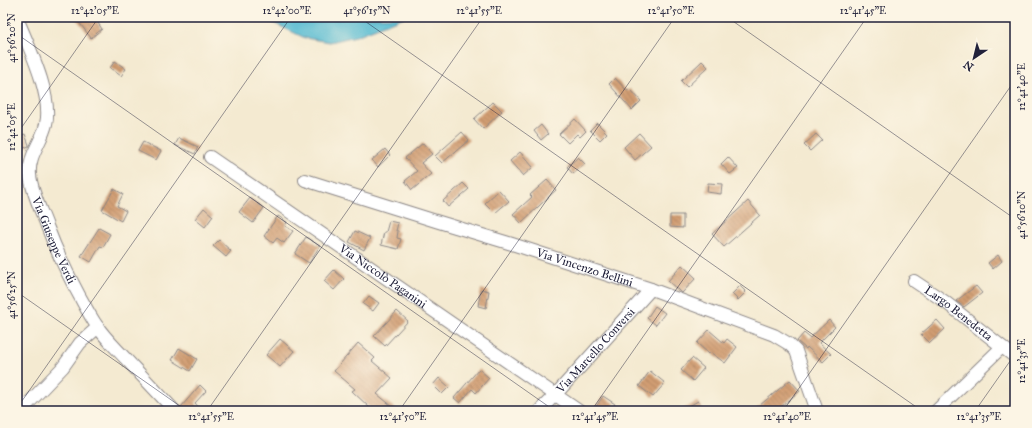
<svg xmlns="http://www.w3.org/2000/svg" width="1032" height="428" font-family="'IM FELL Great Primer',serif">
<defs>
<pattern id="building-back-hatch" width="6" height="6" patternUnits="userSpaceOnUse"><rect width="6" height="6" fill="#d19d72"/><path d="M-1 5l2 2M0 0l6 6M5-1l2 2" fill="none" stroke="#a9805f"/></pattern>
</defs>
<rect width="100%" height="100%" fill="#fcf5e5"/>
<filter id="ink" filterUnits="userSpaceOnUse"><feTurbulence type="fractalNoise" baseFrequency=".025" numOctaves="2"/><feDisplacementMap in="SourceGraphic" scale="8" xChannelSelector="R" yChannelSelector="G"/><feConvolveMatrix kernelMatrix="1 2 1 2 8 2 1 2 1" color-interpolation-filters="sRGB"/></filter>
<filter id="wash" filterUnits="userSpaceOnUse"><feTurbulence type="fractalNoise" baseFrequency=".012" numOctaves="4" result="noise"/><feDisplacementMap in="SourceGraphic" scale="16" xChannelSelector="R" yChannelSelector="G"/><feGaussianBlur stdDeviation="0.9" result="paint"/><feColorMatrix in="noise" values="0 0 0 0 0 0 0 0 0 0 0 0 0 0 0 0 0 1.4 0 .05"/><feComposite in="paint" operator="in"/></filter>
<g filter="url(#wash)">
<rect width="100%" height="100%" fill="#f4ead1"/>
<!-- water -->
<polygon fill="#53bad1" stroke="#3a6e86" points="261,17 404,17 356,36 330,42 305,38"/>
<g id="blocks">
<!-- building -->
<g fill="url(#building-back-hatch)">
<polygon points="75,17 94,17 102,29 91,38"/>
<polygon points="115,61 126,69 121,76 110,68"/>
<polygon points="702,61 708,67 687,87 681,81"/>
<polygon points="615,78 627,91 630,89 641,101 632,110 609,84"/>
<polygon points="493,102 502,111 483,129 474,119"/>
<polygon points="575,119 586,131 580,137 577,134 568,143 559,134"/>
<polygon points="597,123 607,133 600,140 590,130"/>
<polygon points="541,125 548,134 541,140 534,131"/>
<polygon points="462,132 469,140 442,163 435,156"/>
<polygon points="639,133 651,146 635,160 624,147"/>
<polygon points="25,134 29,145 29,146 19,150 17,146 17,137"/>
<polygon points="816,134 822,140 810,151 804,145"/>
<polygon points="179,138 198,147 195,154 175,145"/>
<polygon points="143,142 161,151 156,160 138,151"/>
<polygon points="423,143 432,154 421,163 431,174 412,190 405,181 417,171 405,158"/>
<polygon points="385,149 390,155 378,167 372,160"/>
<polygon points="520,152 533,167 523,176 510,161"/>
<polygon points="578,157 585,164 573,174 567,167"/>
<polygon points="728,157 738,168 730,174 721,164"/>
<polygon points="547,180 556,190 521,223 513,214 532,197 530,195"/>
<polygon points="463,183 469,189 448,207 443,201"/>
<polygon points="708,183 722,184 721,194 707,192"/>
<polygon points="114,189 123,194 117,206 126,211 121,221 102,210"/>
<polygon points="499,190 509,201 495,213 485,203"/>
<polygon points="250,198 264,208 253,223 239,212"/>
<polygon points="748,201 760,215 724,247 712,234"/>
<polygon points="204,208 213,216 205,227 195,219"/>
<polygon points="670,215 683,215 683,228 670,227"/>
<polygon points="278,216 287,222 285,226 293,231 284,243 277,238 273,243 264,236"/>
<polygon points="389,221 398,223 396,231 398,231 397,238 401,239 398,249 381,245 384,232 386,232"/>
<polygon points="99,228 110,234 103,247 100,246 91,262 81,256"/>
<polygon points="355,231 370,238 364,250 349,242"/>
<polygon points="306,237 320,246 309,263 295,254"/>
<polygon points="219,240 231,251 226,257 213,246"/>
<polygon points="998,255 1002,261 993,269 988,263"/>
<polygon points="682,265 696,278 682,293 679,291 668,281"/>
<polygon points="334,270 344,279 334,290 324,281"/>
<polygon points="740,286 746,292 738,300 732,294"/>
<polygon points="976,286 982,293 964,307 956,301"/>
<polygon points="481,289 489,291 486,308 478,306"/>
<polygon points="369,296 379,303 373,311 363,304"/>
<polygon points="655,306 665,313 656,325 647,318"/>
<polygon points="397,311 408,321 385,346 374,336"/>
<polygon points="829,320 835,327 819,343 831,354 823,362 807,347 806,349 797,341 804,333 810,338"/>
<polygon points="937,320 945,329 930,343 921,334"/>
<polygon points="709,330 724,343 727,339 737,347 725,363 710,352 709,354 697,343"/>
<polygon points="280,339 294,351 280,367 266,355"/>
<polygon points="358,343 375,358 372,361 392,378 377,394 398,411 368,411 370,408 352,391 355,389 334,371"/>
<polygon points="179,348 197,359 190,371 172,360"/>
<polygon points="692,358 704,368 693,381 681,370"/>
<polygon points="479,369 489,378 476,393 472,389 460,403 454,398"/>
<polygon points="650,371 665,383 653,397 639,386"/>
<polygon points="439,378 449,387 442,394 433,385"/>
<polygon points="790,380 800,391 776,411 753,411"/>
<polygon points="200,385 206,391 195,403 202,411 184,411 181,407"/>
<polygon points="603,396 615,404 610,411 593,411"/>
<polygon points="698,401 702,408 698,411 680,411"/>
</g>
</g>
</g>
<g filter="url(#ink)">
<use href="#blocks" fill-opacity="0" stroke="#8b8686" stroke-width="1"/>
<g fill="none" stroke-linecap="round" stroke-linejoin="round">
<!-- minor casing -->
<g stroke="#8b8686" stroke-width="14">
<g id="minor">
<path id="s1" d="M 17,18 C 28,45 53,96 46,124 C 42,142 28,155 30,175 C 32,193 41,210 47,226 C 56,250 67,273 79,295 C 85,306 90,316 97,326 C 105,338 116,348 125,358 C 142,376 158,393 175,411"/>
<path id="s2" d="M 210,157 L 579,411"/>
<path id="s3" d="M 305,180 L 439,222 L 512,244 L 651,289 L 774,335 L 789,344 L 796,351 L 817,411"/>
<path id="s4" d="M 914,281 L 944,301 L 1015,357"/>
<polyline points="21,411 63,367 80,343 98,327"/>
<path id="s5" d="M 539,411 L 556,394 L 651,289"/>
<polyline points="936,411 1002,347"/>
</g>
</g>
<!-- minor -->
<use href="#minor" stroke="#fff" stroke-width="12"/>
</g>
</g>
<!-- ticks -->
<path fill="none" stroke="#22223b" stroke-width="1" stroke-opacity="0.45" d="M 359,17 L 922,411M 727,17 L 1015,219M 17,34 L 555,411M 17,134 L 99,17M 17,292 L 187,411M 17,408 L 291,17M 207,411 L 483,17M 399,411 L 675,17M 591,411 L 867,17M 783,411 L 1015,80M 975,411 L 1015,354"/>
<g text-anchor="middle" stroke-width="3.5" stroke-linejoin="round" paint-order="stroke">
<!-- street labels -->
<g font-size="12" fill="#22223b" stroke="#fcf5e5">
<text dy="4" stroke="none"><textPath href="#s1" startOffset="235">Via Giuseppe Verdi</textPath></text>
<text dy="4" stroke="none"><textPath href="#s3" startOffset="293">Via Vincenzo Bellini</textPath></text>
<text dy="4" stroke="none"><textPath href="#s2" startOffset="210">Via Niccolò Paganini</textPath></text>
<text dy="4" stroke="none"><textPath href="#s4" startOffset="55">Largo Benedetta</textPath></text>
<text dy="4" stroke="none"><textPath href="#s5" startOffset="83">Via Marcello Conversi</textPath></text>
</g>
</g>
<!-- margin -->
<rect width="1032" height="428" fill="none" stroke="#fcf5e5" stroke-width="44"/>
<!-- north arrow -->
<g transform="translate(974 58) rotate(215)" stroke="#fcf5e5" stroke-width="3" paint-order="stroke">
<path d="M0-3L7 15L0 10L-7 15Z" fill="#22223b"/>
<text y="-6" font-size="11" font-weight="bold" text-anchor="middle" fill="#22223b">N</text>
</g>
<rect x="22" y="22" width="988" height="384" fill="none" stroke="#22223b" stroke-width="1.5"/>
<g font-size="10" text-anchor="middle" fill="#22223b">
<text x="95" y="14">12°42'05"E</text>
<text x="287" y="14">12°42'00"E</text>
<text x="367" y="14">41°56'15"N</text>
<text x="479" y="14">12°41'55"E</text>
<text x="671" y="14">12°41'50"E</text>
<text x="863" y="14">12°41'45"E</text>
<text transform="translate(11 38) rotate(-90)" y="4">41°56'20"N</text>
<text transform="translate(1021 87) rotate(-90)" y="4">12°41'40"E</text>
<text transform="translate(11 127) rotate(-90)" y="4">12°42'05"E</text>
<text transform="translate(1021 215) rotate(-90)" y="4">41°56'10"N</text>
<text transform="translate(11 295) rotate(-90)" y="4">41°56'25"N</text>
<text transform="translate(1021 361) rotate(-90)" y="4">12°41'35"E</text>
<text x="211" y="420">12°41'55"E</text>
<text x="403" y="420">12°41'50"E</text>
<text x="595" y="420">12°41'45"E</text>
<text x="787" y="420">12°41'40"E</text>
<text x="979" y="420">12°41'35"E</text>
</g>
</svg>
